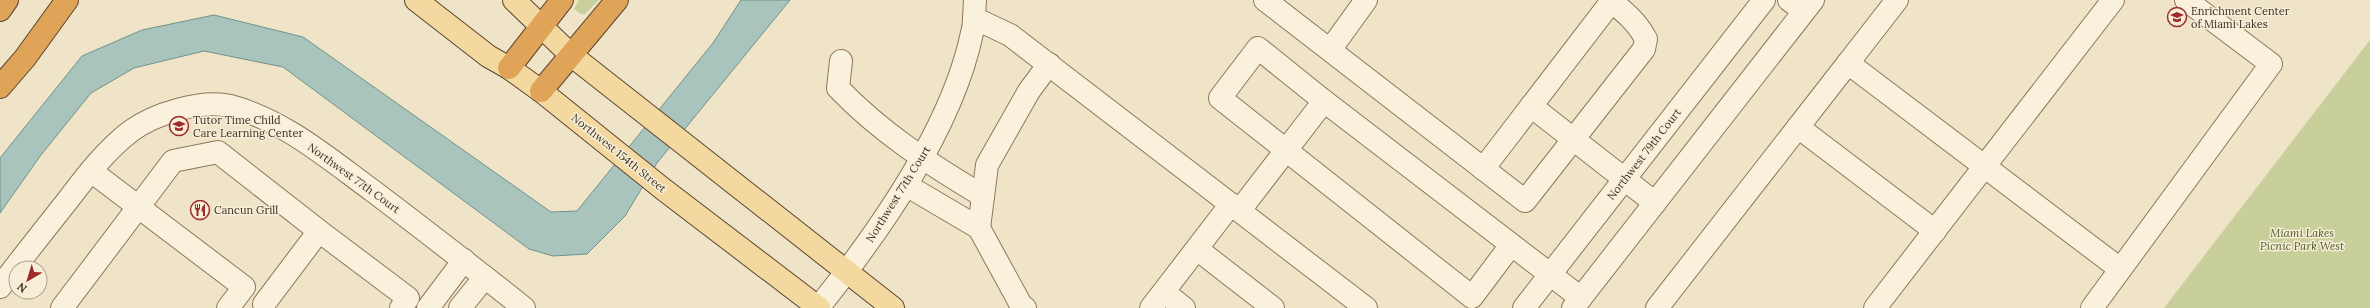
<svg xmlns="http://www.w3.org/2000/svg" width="2370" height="308" font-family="Lora,serif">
<rect width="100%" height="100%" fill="#f0e4c8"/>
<!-- green -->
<g fill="#c9cf9b">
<polygon points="579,0 599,0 585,14 581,14 574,9"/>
<polygon points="2370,40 2370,308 2164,308"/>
</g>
<!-- water -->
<polygon fill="#a9c4bc" stroke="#6f938a" points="741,0 790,0 657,163 625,216 587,254 553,256 529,249 283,67 204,51 134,68 91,93 41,155 0,213 0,158 82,56 142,30 214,15 303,37 551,212 577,211 713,43"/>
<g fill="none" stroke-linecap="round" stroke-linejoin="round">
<!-- minor casing -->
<g stroke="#8d765c" stroke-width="24">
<g id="minor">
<path d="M 1265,0 L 1525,201 L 1644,49 L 1646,39 C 1637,22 1624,11 1609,0"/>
<polyline points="1789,0 1804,11"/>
<polyline points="974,18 1010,35 1366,308"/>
<polyline points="1330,50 1366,0"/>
<path d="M 841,61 L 838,88 C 880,132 931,165 983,196"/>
<polyline points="1848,63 1897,0"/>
<polyline points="1324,101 1258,48 1220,98 1472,297 1511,245"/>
<polyline points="1531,106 1655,203"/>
<polyline points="1798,127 1935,231"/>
<polyline points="1483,169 1611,2"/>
<polyline points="91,171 244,287 228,308"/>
<polyline points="906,185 979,228 1021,305 1025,308"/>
<polyline points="1240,210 1324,101 1581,298"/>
<polyline points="979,228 987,165 1029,91 1049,64"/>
<polyline points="1197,249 1273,308"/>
<path d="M 0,287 C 22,258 45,229 68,200 C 87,175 106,150 131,131 C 154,114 202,99 230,106 C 284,120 329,159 373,191 C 424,230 474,268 524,308"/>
<polyline points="1164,292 1184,308"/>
<polyline points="264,304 319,231 408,298 401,308"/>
<polyline points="62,308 173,161 218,152 319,231"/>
<polyline points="428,308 464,260"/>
<polyline points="460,308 485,277"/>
<path d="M 818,308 C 879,232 952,129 972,33 C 975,23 974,11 975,0"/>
<polyline points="1151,308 1231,204"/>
<polyline points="1524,308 1764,0"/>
<polyline points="1573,308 1813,0"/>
<polyline points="1657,308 1848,63 2120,269"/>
<polyline points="1875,308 2113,0"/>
<polyline points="2092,308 2271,64 2186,0"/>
</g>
</g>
<!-- major casing -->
<g stroke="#5b4430" stroke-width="24">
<g id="major">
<polyline points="416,0 488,56 509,68 541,91 663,189 819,308"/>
<polyline points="514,0 571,55 893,308"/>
</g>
</g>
<!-- highway casing -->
<g stroke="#5b4430" stroke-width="24">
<g id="highway">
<polyline points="0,10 7,0"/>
<polyline points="509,68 562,0"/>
<polyline points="0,87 25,58 67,0"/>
<polyline points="541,91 617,0"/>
</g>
</g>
<!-- minor -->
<use href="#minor" stroke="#faf1dc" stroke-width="22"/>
<!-- major -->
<use href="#major" stroke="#f3d9a0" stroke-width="22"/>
<!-- highway -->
<use href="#highway" stroke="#e0a458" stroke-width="22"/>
</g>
<!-- icons -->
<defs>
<g id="school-ring" transform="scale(1)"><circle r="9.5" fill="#f7eed8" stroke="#9e2a2b" stroke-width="1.5"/><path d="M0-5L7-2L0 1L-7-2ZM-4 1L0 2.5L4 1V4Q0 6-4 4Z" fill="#9e2a2b"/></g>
<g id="restaurant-ring" transform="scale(1)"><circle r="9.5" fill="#f7eed8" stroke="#9e2a2b" stroke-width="1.5"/><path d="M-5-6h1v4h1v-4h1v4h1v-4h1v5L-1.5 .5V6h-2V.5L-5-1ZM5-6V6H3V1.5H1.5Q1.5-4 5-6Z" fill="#9e2a2b"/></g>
</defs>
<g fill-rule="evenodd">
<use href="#school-ring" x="2177" y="17"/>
<use href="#school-ring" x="179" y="126"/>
<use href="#restaurant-ring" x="200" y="210"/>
</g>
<g text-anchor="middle" stroke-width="3" stroke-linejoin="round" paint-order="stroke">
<!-- poi labels -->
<g font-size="11" fill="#3d2e20" stroke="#f7eed8" text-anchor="start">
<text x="2191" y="15">Enrichment Center<tspan x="2191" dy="13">of Miami Lakes</tspan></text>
<text x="193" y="124">Tutor Time Child<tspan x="193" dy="13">Care Learning Center</tspan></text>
<text x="214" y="214">Cancun Grill</text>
</g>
<!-- street labels -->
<g font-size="11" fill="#3d2e20" stroke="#f7eed8">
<text transform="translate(619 153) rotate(39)" y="4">Northwest 154th Street</text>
<text transform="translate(1644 154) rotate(-52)" y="4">Northwest 79th Court</text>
<text transform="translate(354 178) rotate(36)" y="4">Northwest 77th Court</text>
<text transform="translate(898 194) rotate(-58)" y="4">Northwest 77th Court</text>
</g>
<!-- park labels -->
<g font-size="11" font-style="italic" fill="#4d5a26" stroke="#f7eed8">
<text x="2302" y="237">Miami Lakes<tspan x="2302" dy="13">Picnic Park West</tspan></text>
</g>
</g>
<!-- north arrow -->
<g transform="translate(28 280) rotate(218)"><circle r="19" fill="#f7eed8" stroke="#ada18e"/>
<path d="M0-3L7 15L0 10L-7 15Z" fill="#9e2a2b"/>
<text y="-6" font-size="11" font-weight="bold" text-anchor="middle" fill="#3d2e20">N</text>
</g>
</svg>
